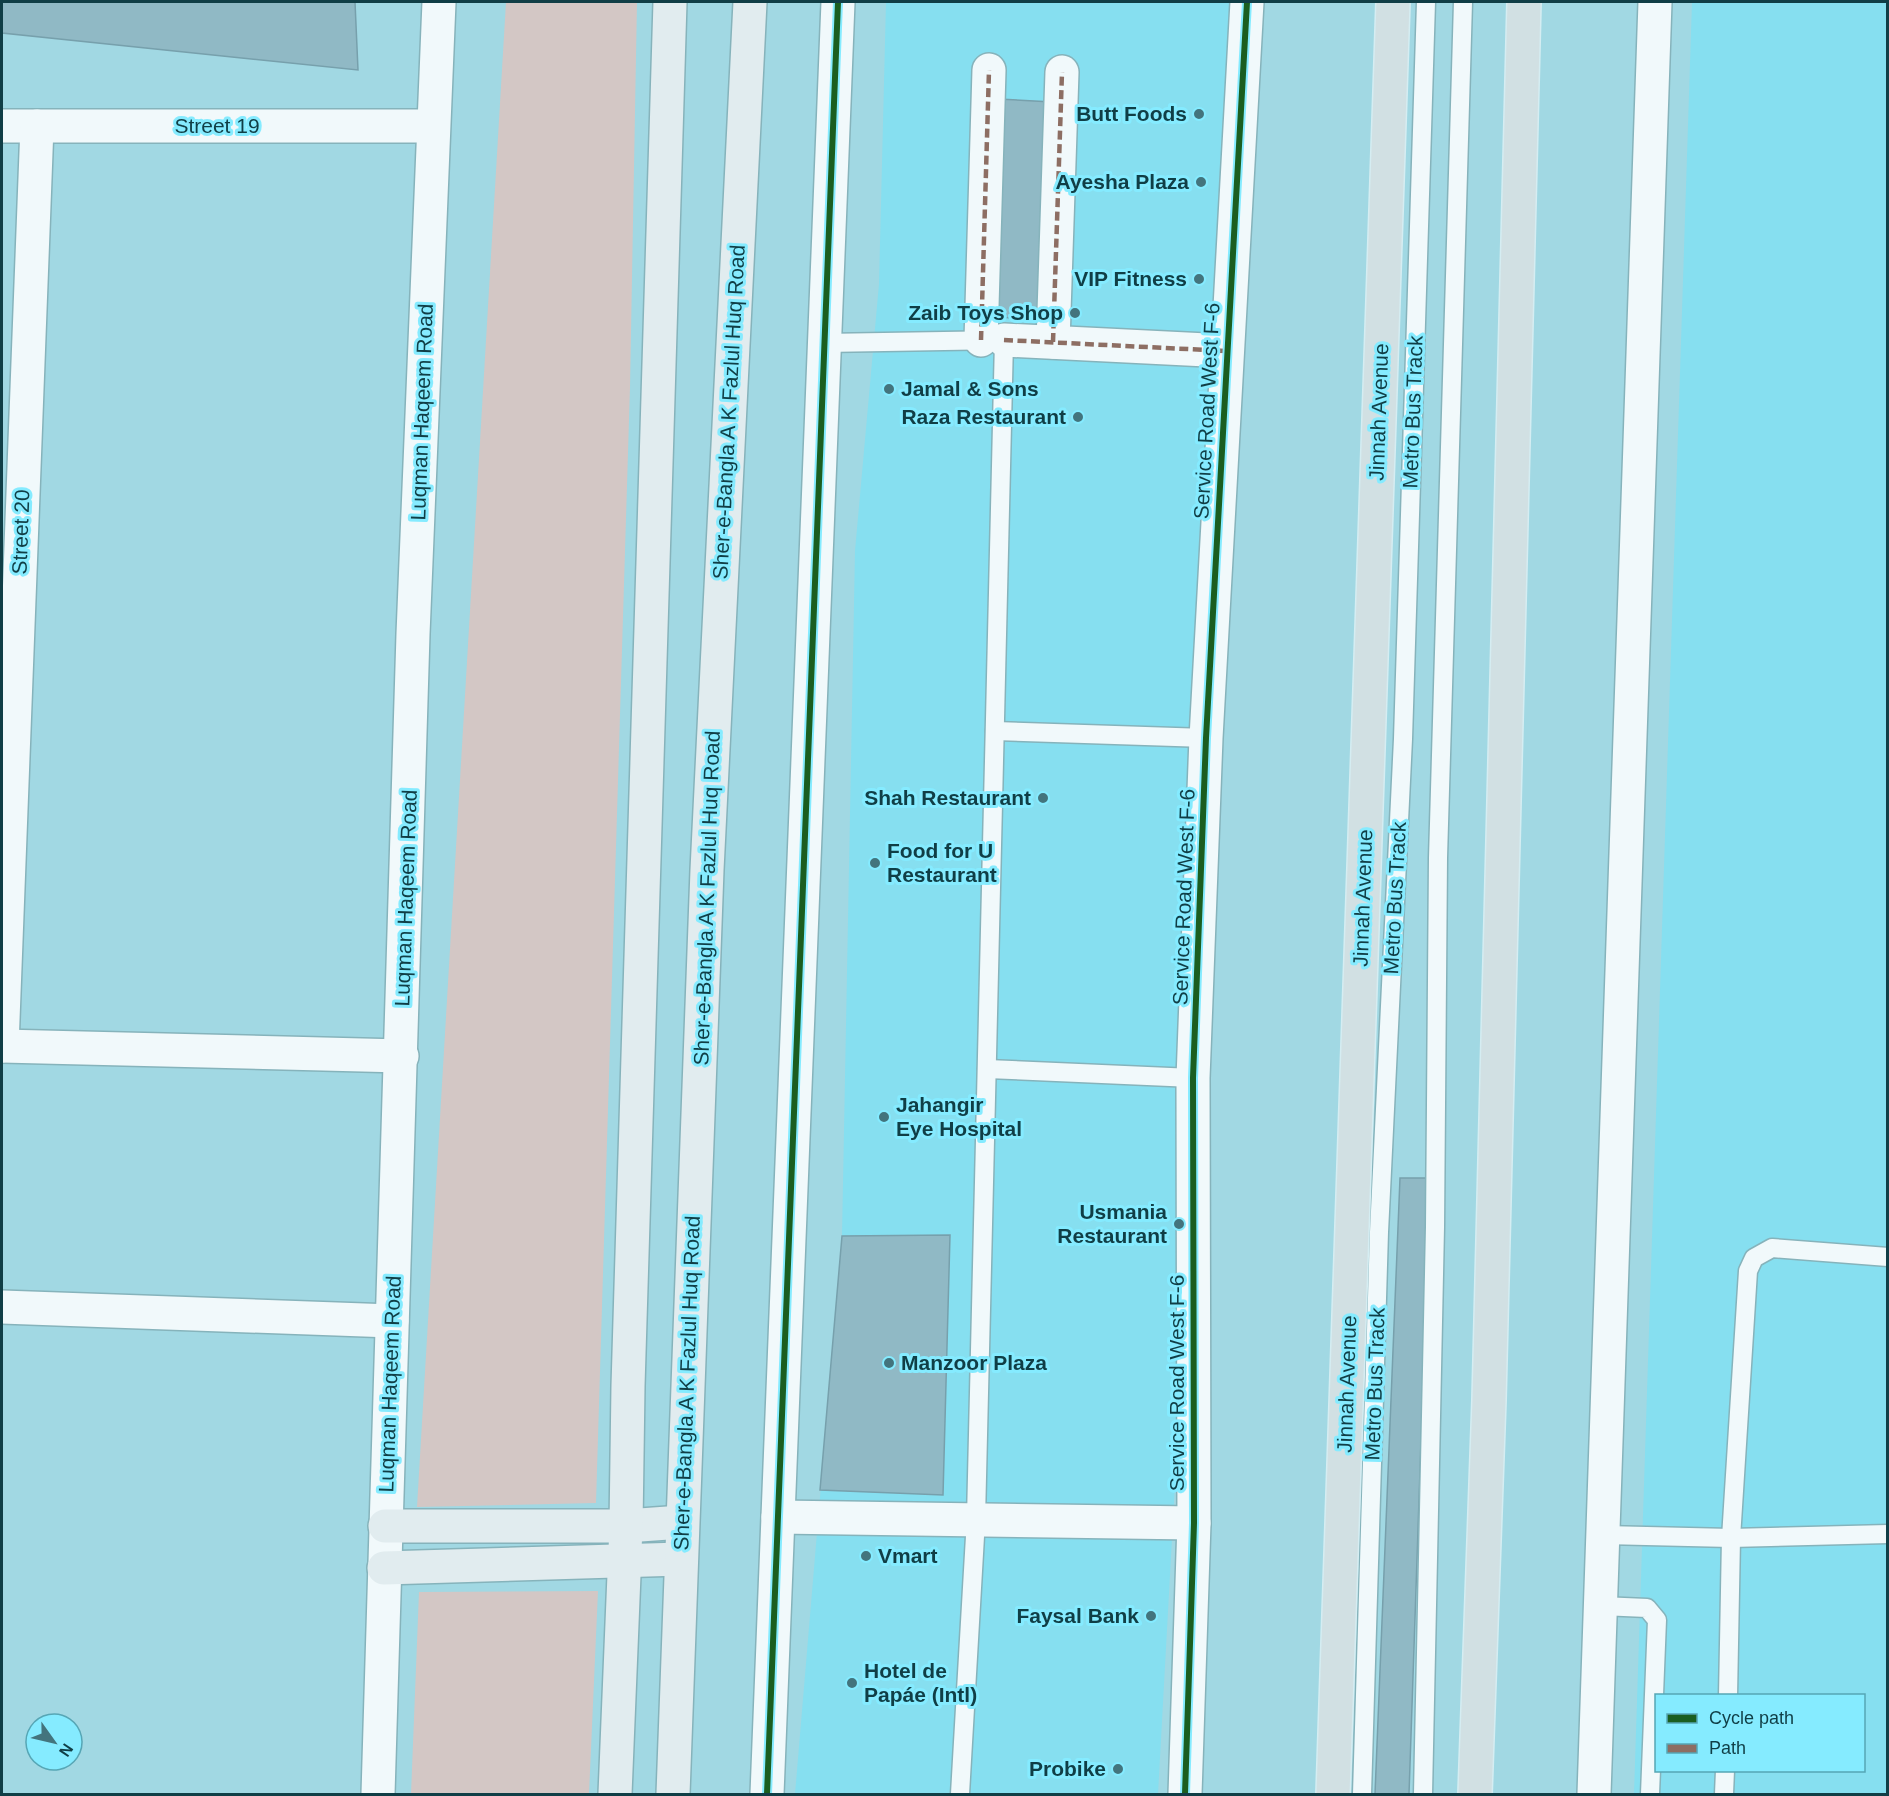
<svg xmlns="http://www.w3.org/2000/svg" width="1889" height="1796" font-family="Arial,sans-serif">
<rect width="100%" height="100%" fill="#a1d8e3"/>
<!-- built -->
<g fill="#86dff0" fill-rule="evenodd">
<polygon points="886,2 1256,2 1158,1794 795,1794 842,1236 855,551 879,284"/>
<path d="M 1692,2 L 1887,2 L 1887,1794 L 1634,1794 ZM 1656,1696 L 1864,1696 L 1864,1770 L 1656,1770 Z"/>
</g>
<!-- green -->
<g fill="#d3c7c5">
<polygon points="506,2 637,2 630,387 596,1503 417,1507"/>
<polygon points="598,1591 589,1794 411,1794 419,1592"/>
</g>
<!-- building -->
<g fill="#90b9c5" stroke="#77a0ac" stroke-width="1.5">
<polygon points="2,2 355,2 358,70 2,33"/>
<polygon points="998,99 1052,102 1042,319 988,317"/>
<polygon points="1400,1178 1430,1178 1409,1794 1375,1794"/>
<polygon points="950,1235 943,1495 820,1490 842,1236"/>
</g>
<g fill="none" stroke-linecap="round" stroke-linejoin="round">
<!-- lane casing -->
<g stroke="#86b3bb" stroke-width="21">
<g id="lane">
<polyline points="824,343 1004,340 976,1519 960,1794"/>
<polyline points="995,731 1206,738"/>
<polyline points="987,1069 1193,1078"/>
<polyline points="1604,1535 1731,1538 1888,1534"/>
<polyline points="1601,1606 1647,1608 1657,1620 1650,1794"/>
<polyline points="1728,1696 1731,1538 1748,1271 1754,1258 1772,1248 1888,1257"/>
<polyline points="1362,1794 1379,1232 1403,739 1426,2"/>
<polyline points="1423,1794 1435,1227 1438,858 1463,2"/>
<polyline points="1724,1794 1725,1770"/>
</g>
</g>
<!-- street casing -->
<g stroke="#86b3bb" stroke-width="36">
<g id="street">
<polyline points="2,126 433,126"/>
<polyline points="981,340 989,70"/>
<polyline points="1004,340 1227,351"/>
<polyline points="1053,342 1062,72"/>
<polyline points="2,1046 37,126"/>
<polyline points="2,1046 402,1056"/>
<polyline points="2,1307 392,1321"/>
<polyline points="778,1517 1194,1523"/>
<polyline points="378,1794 413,634 439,2"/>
<polyline points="767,1794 838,2"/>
<polyline points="1185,1794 1194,1523 1193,1078 1206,738 1247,2"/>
<polyline points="1594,1794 1655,2"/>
</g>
</g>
<!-- secondary casing -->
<g stroke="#86b3bb" stroke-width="36">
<g id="secondary">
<polyline points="385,1526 626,1526 682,1522"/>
<polyline points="384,1568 681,1559"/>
<polyline points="615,1794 626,1526 628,1386 670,2"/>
<polyline points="673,1794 707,870 750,2"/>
</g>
</g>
<!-- primary casing -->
<g stroke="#d5edf2" stroke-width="36">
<g id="primary">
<polyline points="1333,1794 1393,2"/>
<polyline points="1475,1794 1489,1400 1524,2"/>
</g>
</g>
<!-- lane -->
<use href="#lane" stroke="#f1f9fb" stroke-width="18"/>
<!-- street -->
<use href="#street" stroke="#f1f9fb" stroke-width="33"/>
<!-- secondary -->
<use href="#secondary" stroke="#e1ecef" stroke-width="33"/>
<!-- primary -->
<use href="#primary" stroke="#d1e0e3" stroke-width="33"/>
<!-- quiet -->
<g stroke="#8d6e63" stroke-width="4.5" stroke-dasharray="9 4.5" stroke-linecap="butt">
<polyline points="981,340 989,70"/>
<polyline points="1004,340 1227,351"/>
<polyline points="1053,342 1062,72"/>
</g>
<!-- cycleway casing -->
<g stroke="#85ebff" stroke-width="10">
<g id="cycleway">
<polyline points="767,1794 838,2"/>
<polyline points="1185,1794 1194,1523 1193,1078 1206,738 1247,2"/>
</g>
</g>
<!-- cycleway -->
<use href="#cycleway" stroke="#1b5e20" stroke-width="6"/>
</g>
<!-- markers -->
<g fill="#43747d" stroke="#85ebff" stroke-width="2">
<circle cx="1199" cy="114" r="6"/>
<circle cx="1201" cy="182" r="6"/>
<circle cx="1199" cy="279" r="6"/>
<circle cx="1075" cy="313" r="6"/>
<circle cx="889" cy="389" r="6"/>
<circle cx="1078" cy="417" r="6"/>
<circle cx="1043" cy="798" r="6"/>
<circle cx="875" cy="863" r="6"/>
<circle cx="884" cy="1117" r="6"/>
<circle cx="1179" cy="1224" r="6"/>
<circle cx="889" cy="1363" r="6"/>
<circle cx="866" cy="1556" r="6"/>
<circle cx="1151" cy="1616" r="6"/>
<circle cx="852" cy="1683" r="6"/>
<circle cx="1118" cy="1769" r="6"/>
</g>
<g text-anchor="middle" stroke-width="6" stroke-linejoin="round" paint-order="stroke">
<!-- poi labels -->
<g font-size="21" font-weight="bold" fill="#103e46" stroke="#85ebff" text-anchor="end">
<text x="1187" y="121">Butt Foods</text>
<text x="1189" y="189">Ayesha Plaza</text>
<text x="1187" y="286">VIP Fitness</text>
<text x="1063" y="320">Zaib Toys Shop</text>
<text x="901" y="396" text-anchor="start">Jamal &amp; Sons</text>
<text x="1066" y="424">Raza Restaurant</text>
<text x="1031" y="805">Shah Restaurant</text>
<text x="887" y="858" text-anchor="start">Food for U<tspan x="887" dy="24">Restaurant</tspan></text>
<text x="896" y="1112" text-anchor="start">Jahangir<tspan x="896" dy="24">Eye Hospital</tspan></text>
<text x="1167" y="1219">Usmania<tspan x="1167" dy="24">Restaurant</tspan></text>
<text x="901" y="1370" text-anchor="start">Manzoor Plaza</text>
<text x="878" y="1563" text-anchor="start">Vmart</text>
<text x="1139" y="1623">Faysal Bank</text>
<text x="864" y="1678" text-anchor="start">Hotel de<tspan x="864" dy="24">Papáe (Intl)</tspan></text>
<text x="1106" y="1776">Probike</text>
</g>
<!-- street labels -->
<g font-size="21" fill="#103e46" stroke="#85ebff">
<text x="217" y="133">Street 19</text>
<text transform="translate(1207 411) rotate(-87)" y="7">Service Road West F-6</text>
<text transform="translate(422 412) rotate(-88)" y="7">Luqman Haqeem Road</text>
<text transform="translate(729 412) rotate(-87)" y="7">Sher-e-Bangla A K Fazlul Huq Road</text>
<text transform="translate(1379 412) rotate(-88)" y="7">Jinnah Avenue</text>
<text transform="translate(1413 412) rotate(-88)" y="7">Metro Bus Track</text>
<text transform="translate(21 532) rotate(-88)" y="7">Street 20</text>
<text transform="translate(1184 897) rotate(-88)" y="7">Service Road West F-6</text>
<text transform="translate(406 898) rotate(-88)" y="7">Luqman Haqeem Road</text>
<text transform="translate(707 898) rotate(-88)" y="7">Sher-e-Bangla A K Fazlul Huq Road</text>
<text transform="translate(1363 898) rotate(-88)" y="7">Jinnah Avenue</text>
<text transform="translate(1395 898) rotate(-87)" y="7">Metro Bus Track</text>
<text transform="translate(687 1383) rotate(-88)" y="7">Sher-e-Bangla A K Fazlul Huq Road</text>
<text transform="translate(1177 1383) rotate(-90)" y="7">Service Road West F-6</text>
<text transform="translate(390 1384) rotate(-88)" y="7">Luqman Haqeem Road</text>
<text transform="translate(1347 1384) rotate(-88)" y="7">Jinnah Avenue</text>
<text transform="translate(1375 1384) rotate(-88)" y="7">Metro Bus Track</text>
</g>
</g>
<!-- border -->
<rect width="1889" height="1796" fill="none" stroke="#103e46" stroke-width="6"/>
<!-- legend -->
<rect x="1655" y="1694" width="210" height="78" fill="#85ebff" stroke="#56a6b5" stroke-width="1.5"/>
<rect x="1667" y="1714" width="30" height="9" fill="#1b5e20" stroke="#56a6b5" stroke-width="1.5"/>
<text x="1709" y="1724" font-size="18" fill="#103e46">Cycle path</text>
<rect x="1667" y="1744" width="30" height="9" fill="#8d6e63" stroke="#56a6b5" stroke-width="1.5"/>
<text x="1709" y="1754" font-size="18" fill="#103e46">Path</text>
<!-- north arrow -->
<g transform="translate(54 1742) rotate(124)"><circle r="28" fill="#85ebff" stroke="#56a6b5" stroke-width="1.5"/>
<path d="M0-4.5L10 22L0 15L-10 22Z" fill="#43747d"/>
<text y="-9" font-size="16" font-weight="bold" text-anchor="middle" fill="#103e46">N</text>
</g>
</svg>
